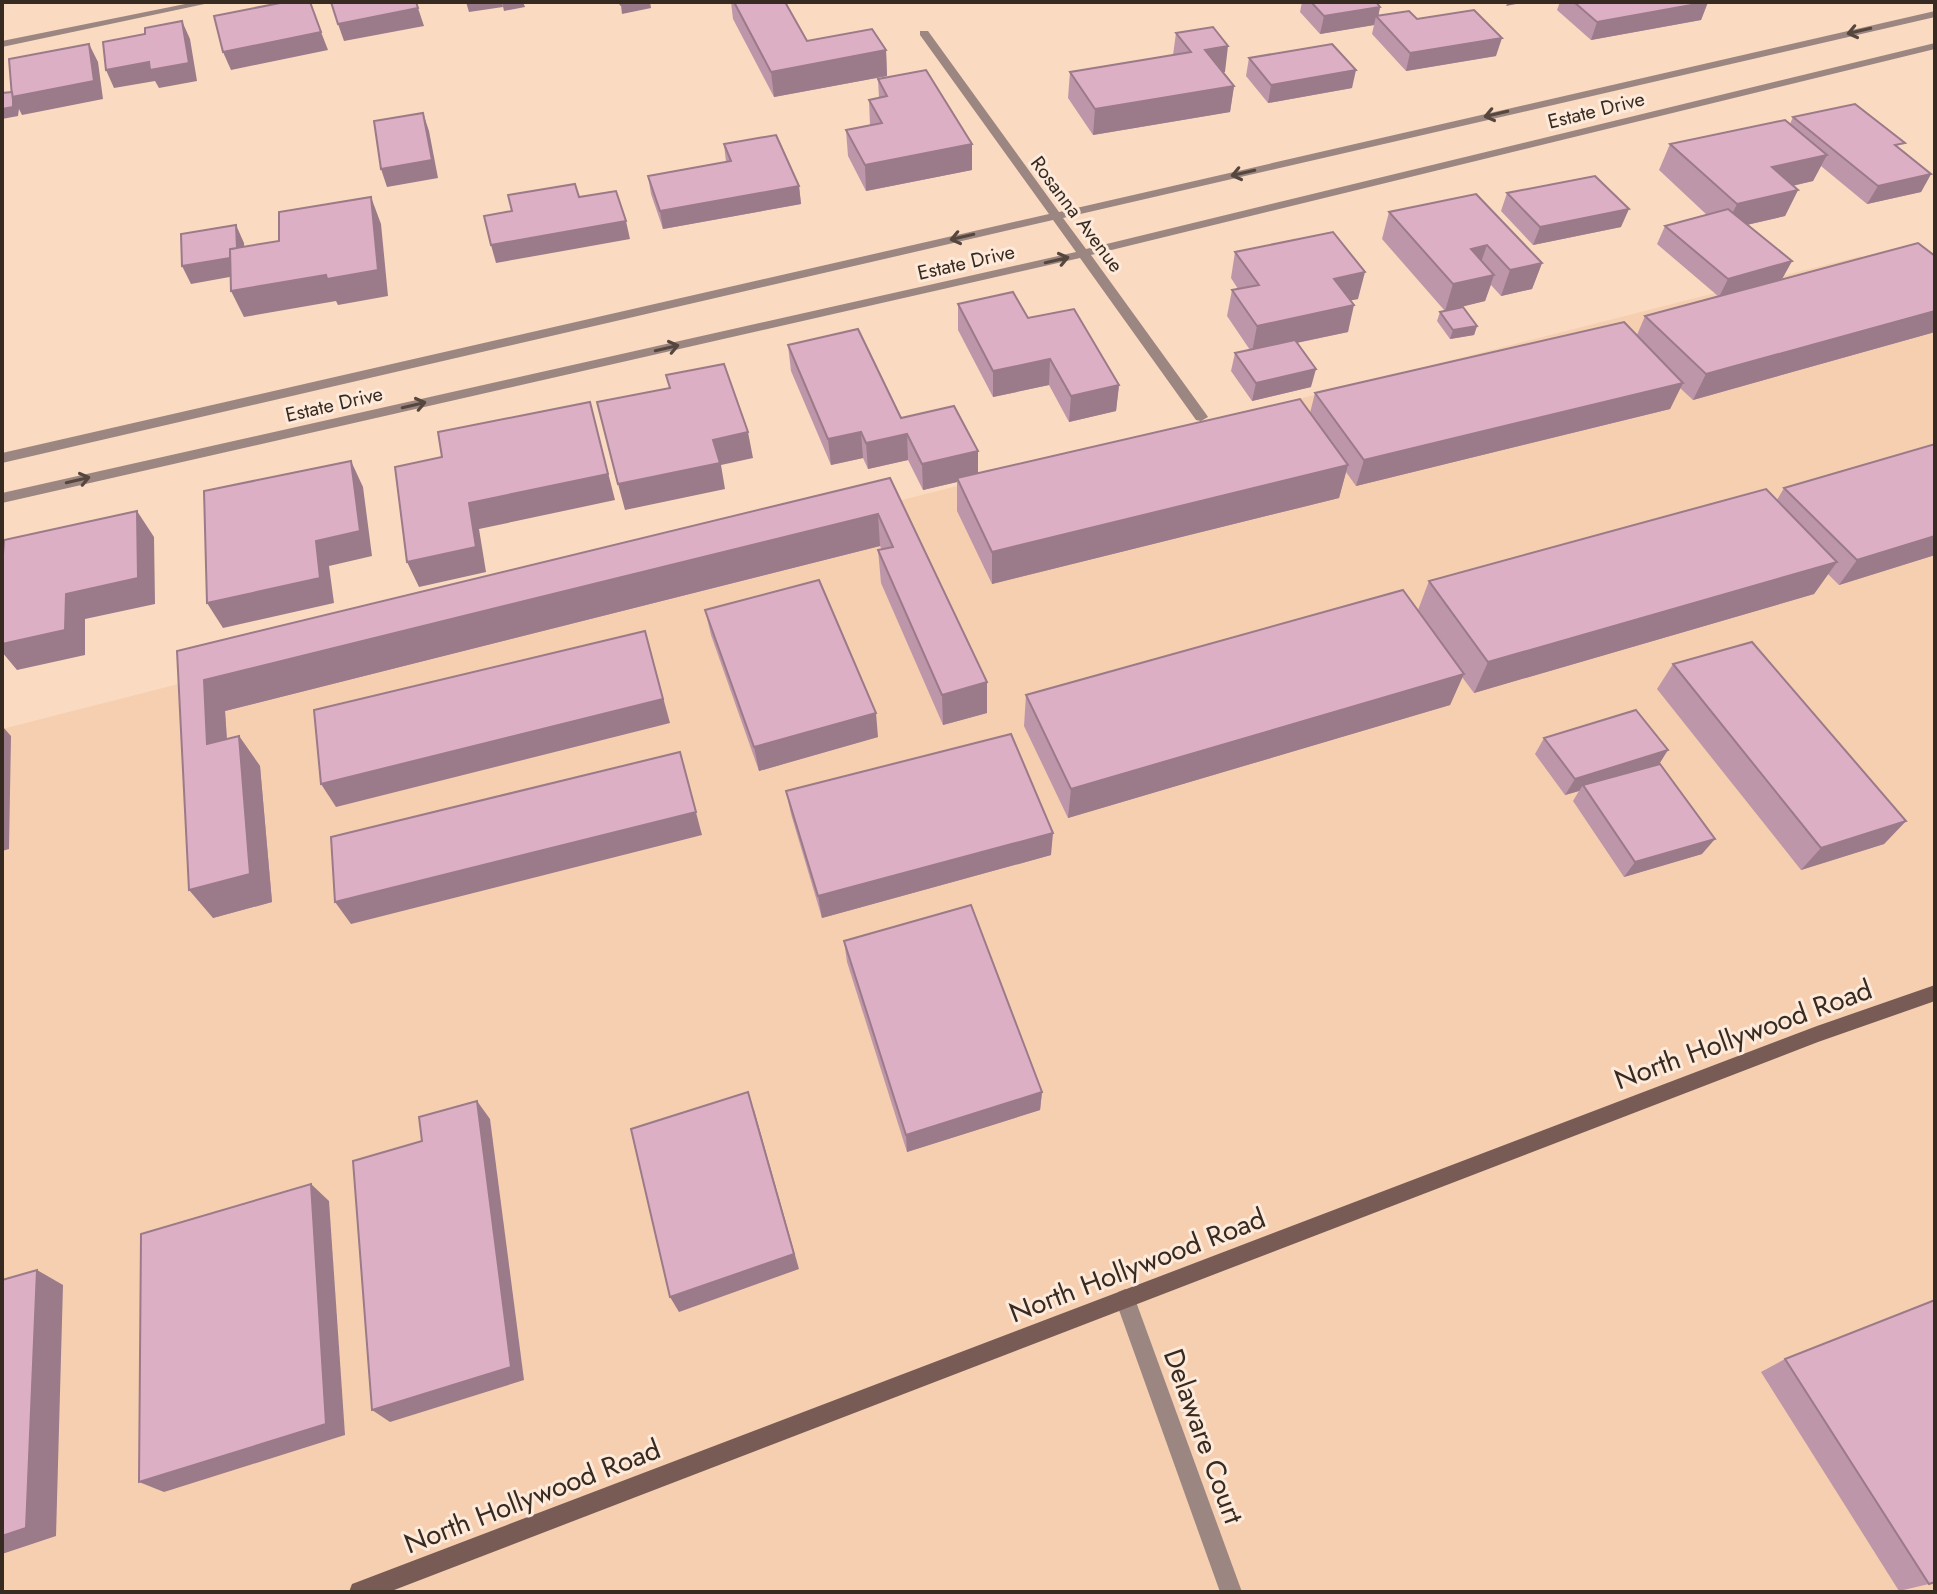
<svg xmlns="http://www.w3.org/2000/svg" width="1937" height="1594" font-family="Jost,sans-serif">
<rect width="100%" height="100%" fill="#fadac0"/>
<!-- built -->
<polygon fill="#f5cfb0" points="1861,256 1935,322 1935,1592 2,1592 2,729"/>
<g fill="none" stroke-linecap="round" stroke-linejoin="round">
<!-- street -->
<g fill="#9c8682" fill-rule="evenodd">
<polygon points="195,2 214,2 2,47 2,41"/>
<polygon points="1935,11 1935,17 1063,218 1086,249 1935,43 1935,49 1091,255 1206,414 1208,417 1201,421 1196,420 1080,258 2,503 2,493 1076,252 1053,220 2,463 2,453 1049,214 920,35 920,31 928,31 1059,212"/>
<polygon points="1125,1289 1132,1292 1135,1299 1242,1592 1220,1592 1115,1299 1118,1292"/>
</g>
<!-- secondary -->
<polygon fill="#795b56" fill-rule="evenodd" points="1935,985 1935,1001 1818,1042 389,1592 349,1592 352,1584 360,1581 1817,1026"/>
</g>
<!-- wall -->
<g fill="#be96a9">
<polygon points="731,2 785,2 807,41 886,50 887,76 774,97 733,19"/>
<polygon points="1302,2 1376,2 1380,7 1378,16 1417,19 1496,56 1406,71 1372,34 1374,25 1320,34 1300,12"/>
<polygon points="1560,2 1708,2 1701,20 1591,40 1557,10"/>
<polygon points="1176,33 1225,72 1222,72 1234,86 1230,112 1093,135 1068,98 1070,72 1173,55"/>
<polygon points="1249,58 1352,88 1268,103 1246,76"/>
<polygon points="878,79 972,170 866,191 848,156 846,130 870,125 869,100 879,98"/>
<polygon points="1793,117 1901,150 1931,174 1921,192 1867,204 1821,166 1813,181 1793,186 1798,190 1785,216 1747,225 1792,261 1782,279 1935,256 1935,332 1693,400 1680,388 1670,409 1356,486 1346,472 1339,498 992,584 957,511 957,482 923,490 908,460 868,469 863,458 831,465 791,371 788,345 901,418 978,474 1310,413 1315,393 1637,335 1645,316 1718,296 1657,244 1665,226 1707,215 1659,170 1670,144 1790,124"/>
<polygon points="724,144 799,186 801,204 663,229 651,194 648,176 726,162"/>
<polygon points="1507,193 1621,227 1533,245 1501,211"/>
<polygon points="1389,212 1542,263 1532,289 1501,296 1491,285 1485,301 1446,310 1477,326 1474,335 1450,339 1437,321 1440,312 1445,311 1382,239"/>
<polygon points="1235,252 1358,299 1350,300 1348,332 1297,343 1311,387 1252,401 1231,371 1235,353 1250,350 1227,316 1232,290 1238,289 1231,278"/>
<polygon points="958,304 1028,318 1119,385 1116,411 1069,422 1049,385 993,397 958,330"/>
<polygon points="890,478 987,682 987,713 943,725 881,583 878,550 882,550 880,546 225,711 227,739 239,736 260,766 272,902 213,918 177,651"/>
<polygon points="1784,488 1935,555 1839,585 1828,574 1814,594 1474,693 1462,677 1450,705 1068,818 1024,726 1026,695 1418,610 1429,581 1777,500"/>
<polygon points="705,610 878,737 759,771 711,635"/>
<polygon points="1673,664 1906,821 1884,844 1801,870 1657,689"/>
<polygon points="1544,738 1659,765 1702,854 1624,877 1573,801 1579,791 1565,795 1535,754"/>
<polygon points="786,791 1051,855 822,918 791,814"/>
<polygon points="844,941 1042,1092 1040,1110 907,1152 847,962"/>
<polygon points="1785,1359 1929,1584 1899,1591 1761,1372"/>
</g>
<!-- shaded-wall -->
<g fill="#9b7a89">
<polygon points="466,2 502,2 503,7 469,12"/>
<polygon points="502,2 523,2 525,7 504,11"/>
<polygon points="636,2 650,2 651,8 622,14 621,5"/>
<polygon points="1508,2 1526,2 1506,6"/>
<polygon points="1708,2 1701,20 1591,40 1597,22"/>
<polygon points="1380,7 1378,18 1376,16 1374,25 1320,34 1324,16"/>
<polygon points="418,8 424,26 344,41 338,24"/>
<polygon points="182,21 190,39 197,81 159,88 155,81 114,88 106,70"/>
<polygon points="321,32 328,50 231,70 223,52"/>
<polygon points="1502,38 1496,56 1406,71 1410,53"/>
<polygon points="89,44 98,62 103,99 22,115 19,109 18,116 2,119 2,109 12,97"/>
<polygon points="1228,46 1225,72 1201,76 1205,50"/>
<polygon points="886,50 887,76 774,97 771,72"/>
<polygon points="1356,70 1352,88 1268,103 1271,85"/>
<polygon points="1234,86 1230,112 1093,135 1095,109"/>
<polygon points="423,113 429,131 438,178 387,187 381,169"/>
<polygon points="972,144 972,170 866,191 865,165"/>
<polygon points="1827,155 1813,181 1759,193 1772,167"/>
<polygon points="1931,174 1921,192 1867,204 1878,186"/>
<polygon points="799,186 801,204 663,229 660,211"/>
<polygon points="1798,190 1785,216 1724,230 1737,204"/>
<polygon points="371,197 381,224 388,296 338,305 336,301 244,317 231,291"/>
<polygon points="1629,209 1621,227 1533,245 1540,227"/>
<polygon points="626,221 630,239 496,263 491,245"/>
<polygon points="236,225 244,243 246,274 191,284 182,266"/>
<polygon points="1487,245 1478,271 1471,249"/>
<polygon points="1792,261 1782,279 1719,297 1728,279"/>
<polygon points="1542,263 1532,289 1501,296 1510,270"/>
<polygon points="1365,272 1358,299 1328,305 1334,279"/>
<polygon points="1494,275 1485,301 1445,311 1453,284"/>
<polygon points="1354,305 1348,332 1252,352 1257,326"/>
<polygon points="1935,311 1935,332 1693,400 1706,374"/>
<polygon points="1477,326 1474,335 1450,339 1453,330"/>
<polygon points="1050,359 1049,385 993,397 993,371"/>
<polygon points="1316,369 1311,387 1252,401 1256,383"/>
<polygon points="1683,383 1670,409 1356,486 1364,460"/>
<polygon points="1119,385 1116,411 1069,422 1071,396"/>
<polygon points="590,402 615,500 479,529 486,572 419,587 407,562 469,503"/>
<polygon points="748,432 753,458 721,465 725,489 625,510 618,484 713,440"/>
<polygon points="861,432 863,458 831,465 828,439"/>
<polygon points="907,434 908,460 868,469 866,443"/>
<polygon points="978,451 978,477 957,478 957,482 923,490 922,464"/>
<polygon points="351,461 363,487 372,556 329,566 334,603 223,628 207,603 316,541"/>
<polygon points="1348,465 1339,498 992,584 992,552"/>
<polygon points="137,511 154,537 155,604 85,619 85,655 17,670 2,652 2,644 66,594"/>
<polygon points="878,514 880,546 225,711 229,774 207,744 204,680"/>
<polygon points="1935,536 1935,555 1839,585 1857,560"/>
<polygon points="1837,562 1814,594 1474,693 1488,662"/>
<polygon points="645,631 670,723 336,807 321,784"/>
<polygon points="1464,674 1450,705 1068,818 1071,789"/>
<polygon points="987,682 987,713 943,725 942,695"/>
<polygon points="876,713 878,737 759,771 754,747"/>
<polygon points="2,726 11,736 9,849 2,851"/>
<polygon points="239,736 260,766 272,902 213,918 189,890"/>
<polygon points="1668,750 1658,766 1583,785 1579,791 1565,795 1575,779"/>
<polygon points="680,752 702,835 351,924 335,902"/>
<polygon points="1906,821 1884,844 1801,870 1821,848"/>
<polygon points="1053,833 1051,855 822,918 818,896"/>
<polygon points="1715,839 1702,854 1624,877 1635,862"/>
<polygon points="1042,1092 1040,1110 907,1152 906,1135"/>
<polygon points="477,1101 490,1119 524,1380 390,1422 372,1410"/>
<polygon points="754,1110 799,1269 679,1312 670,1297"/>
<polygon points="311,1184 329,1201 345,1435 164,1492 139,1482"/>
<polygon points="37,1270 63,1285 56,1536 2,1554 2,1536"/>
</g>
<!-- building -->
<g fill="#ddafc4" stroke="#9b7a89" stroke-width="2">
<polygon points="285,2 310,2 321,32 223,52 214,16"/>
<polygon points="331,2 416,2 418,8 338,24"/>
<polygon points="619,2 636,2 621,5"/>
<polygon points="734,2 785,2 807,41 872,29 886,50 771,72"/>
<polygon points="1311,2 1376,2 1380,7 1324,16"/>
<polygon points="1574,2 1708,2 1597,22"/>
<polygon points="1474,10 1502,38 1410,53 1376,16 1409,11 1417,19"/>
<polygon points="182,21 189,63 150,70 149,62 106,70 103,42 145,34 145,28"/>
<polygon points="1213,27 1228,46 1205,50 1234,86 1095,109 1070,72 1191,52 1176,33"/>
<polygon points="89,44 94,81 12,97 9,59"/>
<polygon points="1332,44 1356,70 1271,85 1249,58"/>
<polygon points="926,70 972,144 865,165 846,130 882,123 869,100 887,96 878,79"/>
<polygon points="12,92 13,100 13,107 2,109 2,93"/>
<polygon points="1855,104 1905,143 1895,145 1931,174 1878,186 1793,117"/>
<polygon points="423,113 432,160 381,169 374,121"/>
<polygon points="1785,120 1827,155 1772,167 1798,190 1737,204 1670,144"/>
<polygon points="776,135 799,186 660,211 648,176 731,161 724,144"/>
<polygon points="1595,176 1629,209 1540,227 1507,193"/>
<polygon points="575,184 579,197 616,191 626,221 491,245 484,216 512,211 508,195"/>
<polygon points="1476,194 1542,263 1510,270 1487,245 1471,249 1494,275 1453,284 1389,212"/>
<polygon points="371,197 378,270 327,279 326,275 231,291 230,249 279,241 279,212"/>
<polygon points="1728,209 1792,261 1728,279 1665,226"/>
<polygon points="236,225 237,248 230,249 230,258 182,266 181,234"/>
<polygon points="1333,232 1365,272 1334,279 1354,305 1257,326 1232,290 1259,285 1235,252"/>
<polygon points="1918,243 1935,256 1935,311 1706,374 1645,316"/>
<polygon points="1013,292 1028,318 1074,309 1119,385 1071,396 1050,359 993,371 958,304"/>
<polygon points="1463,307 1477,326 1453,330 1440,312"/>
<polygon points="1624,322 1683,383 1364,460 1315,393"/>
<polygon points="858,329 901,418 954,406 978,451 922,464 907,434 866,443 861,432 828,439 788,345"/>
<polygon points="1295,340 1316,369 1256,383 1235,353"/>
<polygon points="724,364 748,432 713,440 720,463 618,484 597,402 670,388 666,375"/>
<polygon points="1300,399 1348,465 992,552 957,478"/>
<polygon points="590,402 608,474 469,503 476,547 407,562 395,467 442,457 438,432"/>
<polygon points="1935,444 1935,536 1857,560 1784,488"/>
<polygon points="351,461 360,531 316,541 320,578 207,603 204,491"/>
<polygon points="890,478 987,682 942,695 878,550 893,547 878,514 204,680 207,744 239,736 250,874 189,890 177,651"/>
<polygon points="1766,489 1837,562 1488,662 1429,581"/>
<polygon points="137,511 138,578 66,594 65,630 2,644 2,569 4,540"/>
<polygon points="819,580 876,713 754,747 705,610"/>
<polygon points="1403,590 1464,674 1071,789 1026,695"/>
<polygon points="645,631 663,699 321,784 314,710"/>
<polygon points="1752,642 1906,821 1821,848 1673,664"/>
<polygon points="1636,710 1668,750 1575,779 1544,738"/>
<polygon points="1011,734 1053,833 818,896 786,791"/>
<polygon points="680,752 696,812 335,902 331,837"/>
<polygon points="1660,764 1715,839 1635,862 1583,785"/>
<polygon points="971,905 1042,1092 906,1135 844,941"/>
<polygon points="748,1092 794,1254 670,1297 631,1129"/>
<polygon points="477,1101 511,1367 372,1410 353,1161 422,1141 419,1117"/>
<polygon points="311,1184 326,1424 139,1482 141,1234"/>
<polygon points="37,1270 26,1528 2,1536 2,1280"/>
<polygon points="1935,1300 1935,1582 1929,1584 1785,1359"/>
</g>
<!-- one-way arrows -->
<defs><path id="oneway-shaft" d="M-6 0H5M1.5-3L5.5 0L1.5 3" fill="none" stroke-width="1.6" stroke-linecap="round" stroke-linejoin="round" transform="scale(2)"/></defs>
<g stroke="#55463e">
<use href="#oneway-shaft" transform="translate(1859 31) rotate(167)"/>
<use href="#oneway-shaft" transform="translate(1496 114) rotate(167)"/>
<use href="#oneway-shaft" transform="translate(1243 173) rotate(167)"/>
<use href="#oneway-shaft" transform="translate(962 237) rotate(167)"/>
<use href="#oneway-shaft" transform="translate(1057 260) rotate(-13)"/>
<use href="#oneway-shaft" transform="translate(667 348) rotate(-13)"/>
<use href="#oneway-shaft" transform="translate(414 405) rotate(-13)"/>
<use href="#oneway-shaft" transform="translate(78 480) rotate(-13)"/>
</g>
<g text-anchor="middle" stroke-width="6" stroke-linejoin="round" paint-order="stroke">
<!-- far-street labels -->
<g font-size="20" fill="#372b21" stroke="#feeadb">
<text transform="translate(1596 110) rotate(-14)" y="7">Estate Drive</text>
<text transform="translate(1077 214) rotate(53)" y="7">Rosanna Avenue</text>
<text transform="translate(966 262) rotate(-13)" y="7">Estate Drive</text>
<text transform="translate(334 404) rotate(-13)" y="7">Estate Drive</text>
</g>
<!-- near-street labels -->
<g font-size="28" fill="#372b21" stroke="#feeadb">
<text transform="translate(1743 1034) rotate(-20)" y="10">North Hollywood Road</text>
<text transform="translate(1137 1265) rotate(-21)" y="10">North Hollywood Road</text>
<text transform="translate(1204 1436) rotate(70)" y="10">Delaware Court</text>
<text transform="translate(532 1496) rotate(-21)" y="10">North Hollywood Road</text>
</g>
</g>
<!-- border -->
<rect width="1937" height="1594" fill="none" stroke="#372b21" stroke-width="8"/>
</svg>
